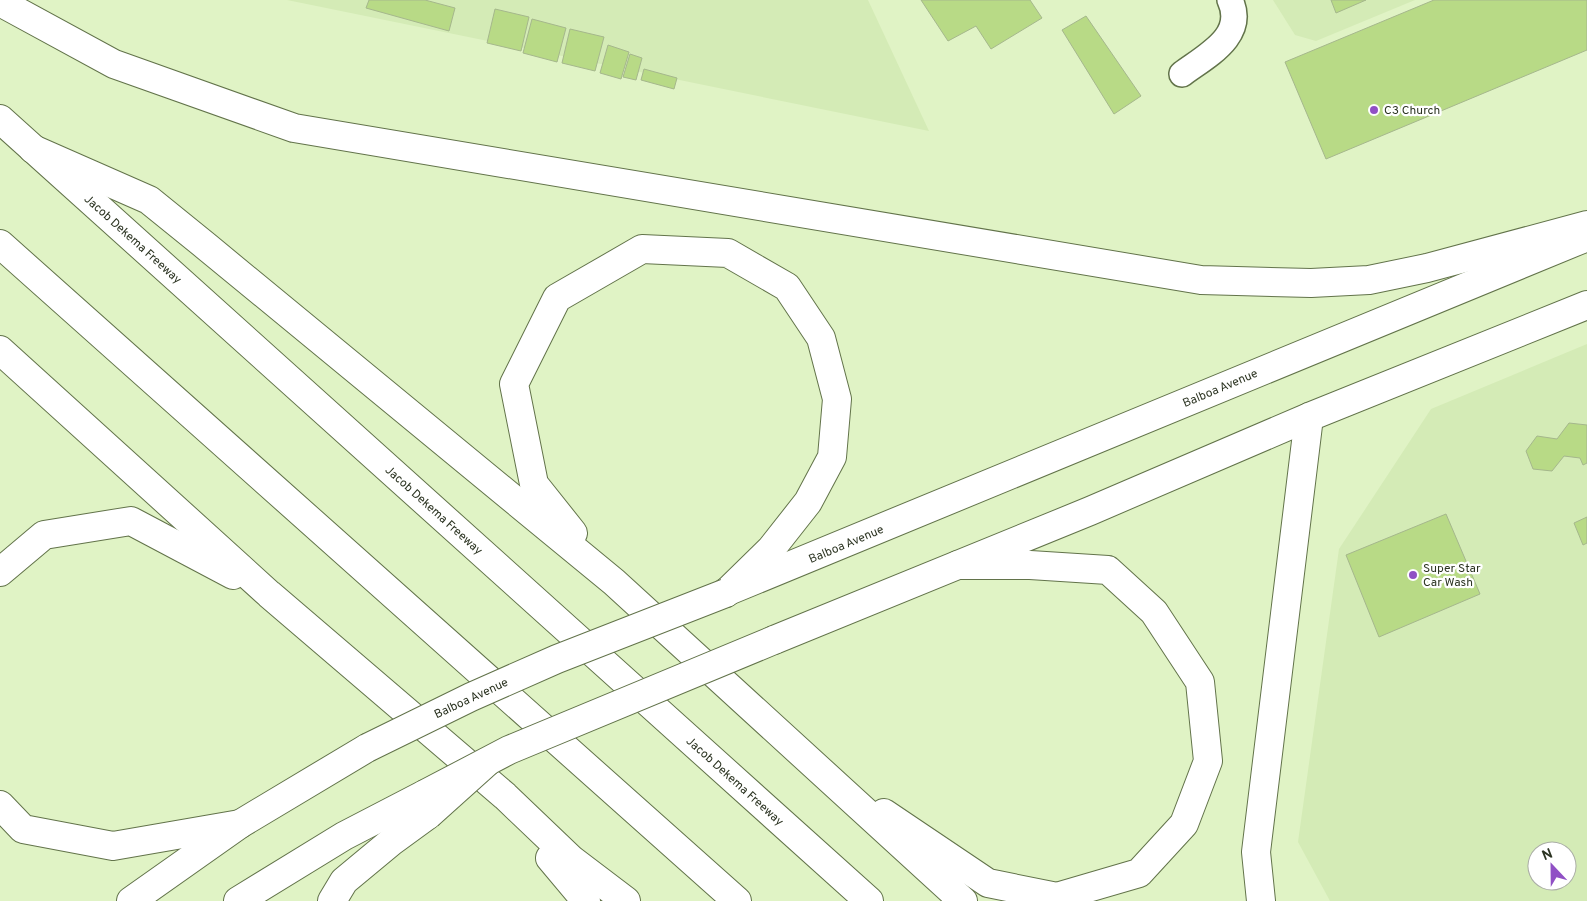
<svg xmlns="http://www.w3.org/2000/svg" width="1587" height="901" font-family="Overpass,sans-serif">
<rect width="100%" height="100%" fill="#e0f3c5"/>
<!-- built -->
<g fill="#d4ebb6" fill-rule="evenodd">
<polygon points="287,0 868,0 929,131"/>
<polygon points="1273,0 1415,0 1316,41 1295,35"/>
<path d="M 1587,344 L 1587,901 L 1330,901 L 1298,842 L 1339,549 L 1431,409 ZM 1537,851 L 1567,851 L 1567,881 L 1537,881 Z"/>
</g>
<!-- building -->
<g fill="#b8da86" stroke="#a5b78c">
<polygon points="369,0 425,0 455,8 449,31 366,8"/>
<polygon points="921,0 1030,0 1042,18 991,49 976,26 948,41"/>
<polygon points="1331,0 1366,0 1336,13"/>
<polygon points="1434,0 1587,0 1587,50 1326,159 1285,62"/>
<polygon points="495,9 529,17 521,51 487,43"/>
<polygon points="1086,16 1141,96 1114,114 1062,30"/>
<polygon points="532,19 566,28 557,62 523,53"/>
<polygon points="570,29 604,37 595,71 562,63"/>
<polygon points="608,45 629,52 621,79 600,73"/>
<polygon points="630,54 642,58 636,80 623,77"/>
<polygon points="644,69 677,78 674,89 641,80"/>
<polygon points="1569,423 1587,425 1587,463 1583,465 1580,458 1564,456 1552,471 1533,469 1526,451 1537,436 1557,439"/>
<polygon points="1446,514 1480,594 1379,637 1346,555"/>
<polygon points="1587,517 1587,543 1583,545 1574,523"/>
</g>
<g fill="none" stroke-linecap="round" stroke-linejoin="round">
<!-- minor casing -->
<g stroke="#62734a" stroke-width="28">
<path id="minor" d="M 1182,74 C 1206,56 1247,36 1230,0"/>
</g>
<!-- major casing -->
<g stroke="#62734a" stroke-width="30">
<g id="major">
<polyline points="726,592 1587,237"/>
<polyline points="774,640 1090,511 1309,417 1587,305"/>
<polyline points="131,901 240,824 367,748"/>
<polyline points="238,901 344,836 425,794"/>
</g>
</g>
<!-- highway casing -->
<g stroke="#62734a" stroke-width="30">
<g id="highway">
<polyline points="0,2 114,64 294,128 1201,280 1311,283 1369,280 1427,268 1587,225"/>
<polyline points="0,119 869,901"/>
<polyline points="33,149 149,200 207,247 614,582 963,901"/>
<polyline points="0,244 737,901"/>
<polyline points="0,350 269,594 505,796 572,860 626,901"/>
<polyline points="573,533 534,484 514,384 557,298 642,249 728,253 787,287 821,338 837,399 832,457 808,502 771,549 726,593"/>
<polyline points="0,572 44,535 131,521 233,575"/>
<polyline points="0,805 23,829 113,846 240,824"/>
<polyline points="884,813 988,883 1057,897 1139,873 1184,824 1208,761 1200,682 1154,612 1108,570 1030,565 958,565"/>
<polyline points="550,858 586,901"/>
<polyline points="332,901 344,881 391,842 428,815"/>
<polyline points="1261,901 1256,852 1309,417"/>
</g>
</g>
<!-- minor -->
<use href="#minor" stroke="#fff" stroke-width="25"/>
<!-- major -->
<use href="#major" stroke="#fff" stroke-width="28"/>
<!-- highway -->
<use href="#highway" stroke="#fff" stroke-width="28"/>
<!-- major-bridge casing -->
<g stroke="#62734a" stroke-width="30" stroke-linecap="butt">
<g id="major-bridge">
<polyline points="367,748 471,697 557,659 726,593"/>
<polyline points="425,794 509,750 774,640"/>
</g>
</g>
<!-- highway-bridge casing -->
<g stroke="#62734a" stroke-width="30" stroke-linecap="butt">
<polyline id="highway-bridge" points="428,815 487,762"/>
</g>
<!-- major-bridge -->
<use href="#major-bridge" stroke="#fff" stroke-width="28"/>
<!-- highway-bridge -->
<use href="#highway-bridge" stroke="#fff" stroke-width="28"/>
</g>
<!-- markers -->
<g fill="#9050c5" stroke="#fff" stroke-width="2">
<circle cx="1374" cy="110" r="5"/>
<circle cx="1413" cy="575" r="5"/>
</g>
<g text-anchor="middle" stroke-width="4.5" stroke-linejoin="round" paint-order="stroke">
<!-- poi labels -->
<g font-size="12" fill="#2b3321" stroke="#fff" text-anchor="start">
<text x="1384" y="114">C3 Church</text>
<text x="1423" y="572">Super Star<tspan x="1423" dy="14">Car Wash</tspan></text>
</g>
<!-- street labels -->
<g font-size="12" fill="#2b3321" stroke="#fff">
<text transform="translate(133 239) rotate(42)" y="4">Jacob Dekema Freeway</text>
<text transform="translate(1220 388) rotate(-23)" y="4">Balboa Avenue</text>
<text transform="translate(434 510) rotate(42)" y="4">Jacob Dekema Freeway</text>
<text transform="translate(846 544) rotate(-23)" y="4">Balboa Avenue</text>
<text transform="translate(471 698) rotate(-25)" y="4">Balboa Avenue</text>
<text transform="translate(735 781) rotate(42)" y="4">Jacob Dekema Freeway</text>
</g>
</g>
<!-- north arrow -->
<g transform="translate(1552 866) rotate(338)"><circle r="24" fill="#ffffff" stroke="#aaada6"/>
<path d="M0-4L9 19L0 12L-9 19Z" fill="#9050c5"/>
<text y="-8" font-size="14" font-weight="bold" text-anchor="middle" fill="#2b3321">N</text>
</g>
</svg>
